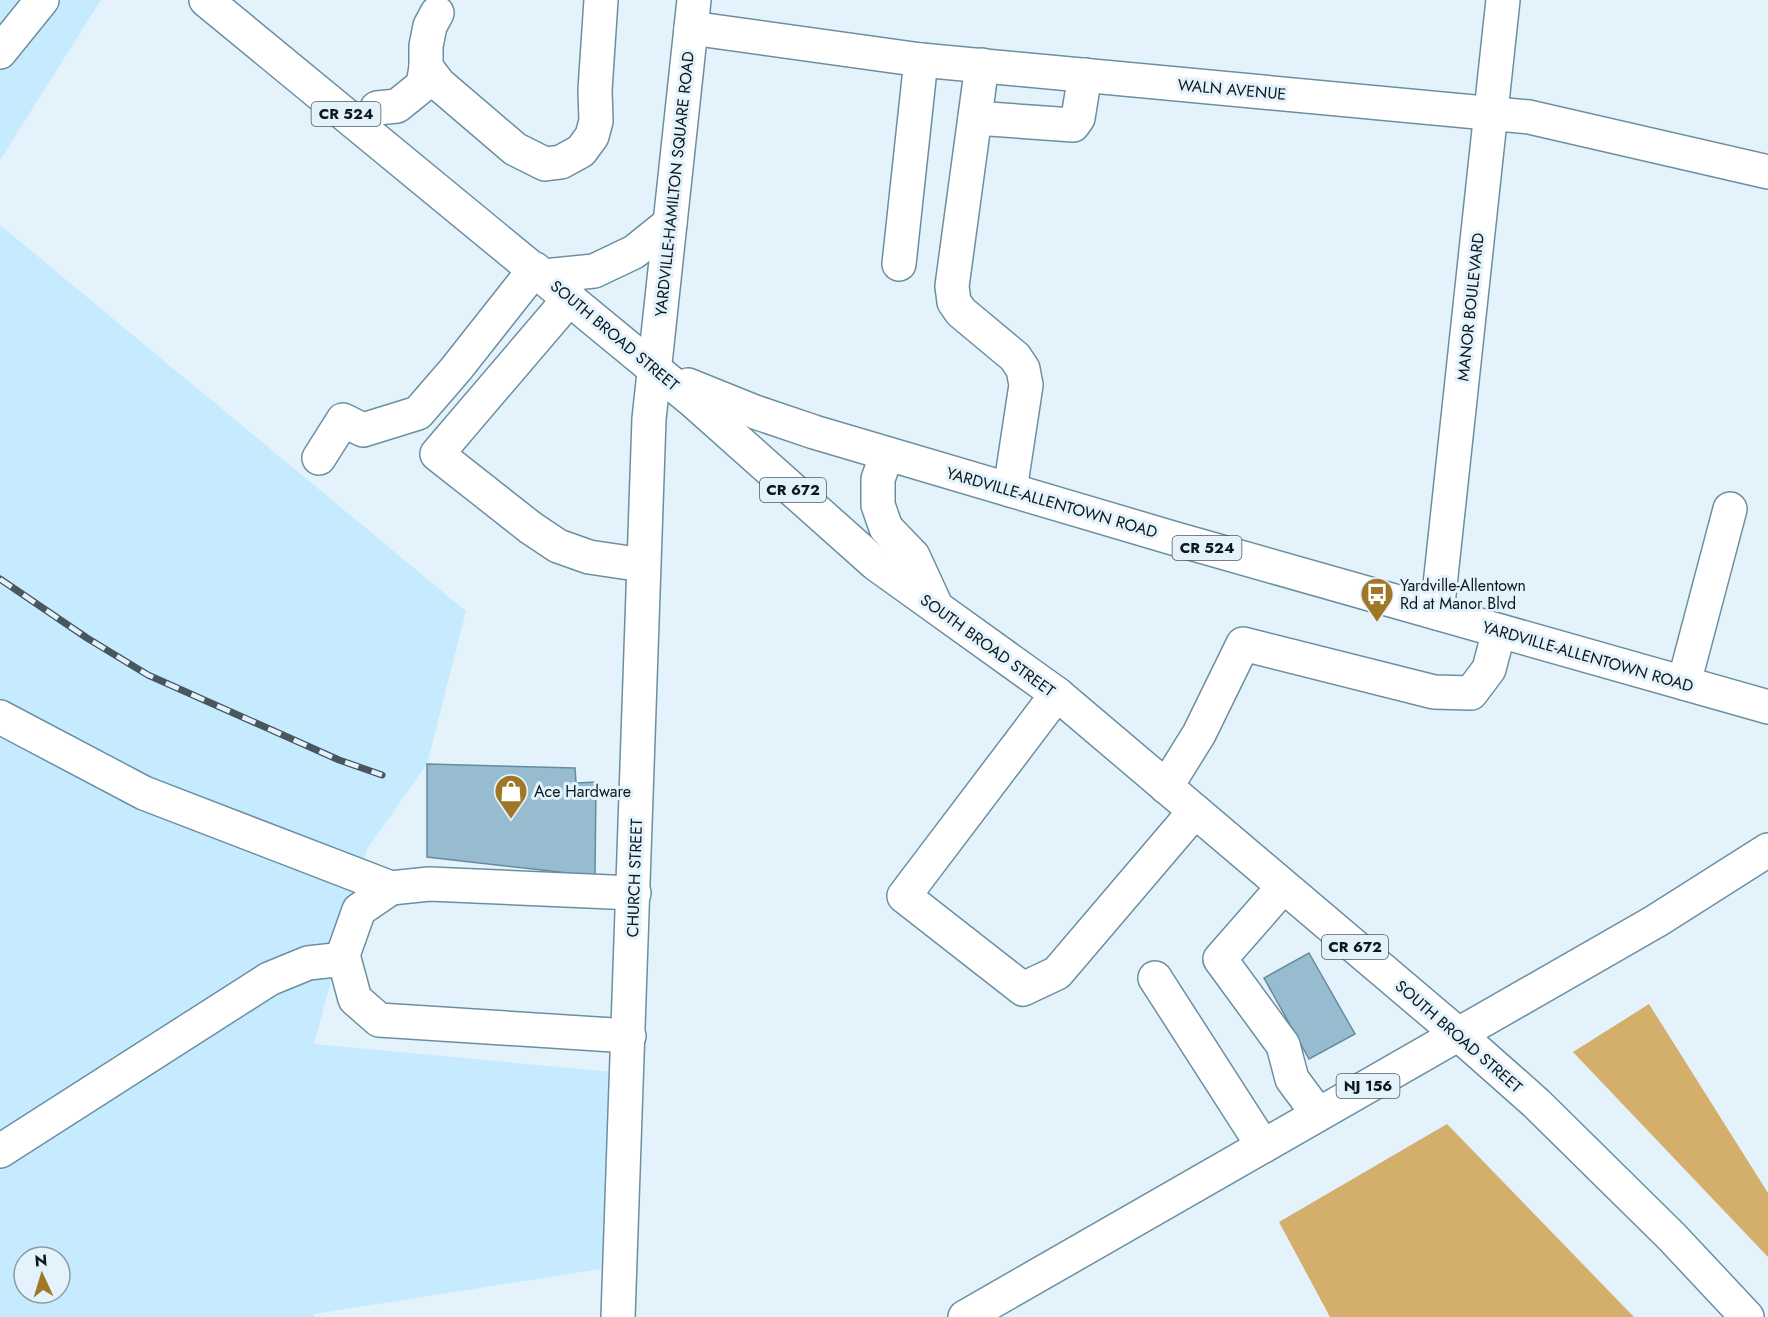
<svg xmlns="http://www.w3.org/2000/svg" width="1768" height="1317" font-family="Jost,sans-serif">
<rect width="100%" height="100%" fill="#e4f3fb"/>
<!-- built -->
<g fill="#c6ebff" fill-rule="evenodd">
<polygon points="0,0 101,0 0,160"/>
<path d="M 0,225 L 466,611 L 427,764 L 367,849 L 314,1044 L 624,1073 L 620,1266 L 314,1314 L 314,1317 L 0,1317 ZM 24,1257 L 60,1257 L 60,1293 L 24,1293 Z"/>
</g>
<!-- forest -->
<g fill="#d4ae6b">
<polygon points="1649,1004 1768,1193 1768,1257 1573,1052"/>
<polygon points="1447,1124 1634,1317 1330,1317 1279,1222"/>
</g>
<!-- building -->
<g fill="#97bcd0" stroke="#678b9e" stroke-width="1.5">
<polygon points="427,764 575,768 576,783 596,782 595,876 427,857"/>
<polygon points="1309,953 1355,1034 1309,1059 1264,978"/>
</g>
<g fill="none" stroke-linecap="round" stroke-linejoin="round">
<!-- minor casing -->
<g stroke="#6b8fa2" stroke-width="36">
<g id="minor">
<polyline points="691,28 921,60 1529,117 1768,172"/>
<polyline points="0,52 42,0"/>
<polyline points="982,65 952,286 954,302 961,312 1015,357 1023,369 1026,385 1010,490"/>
<polyline points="426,67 439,84 515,149 545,164 561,162 581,151 592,136 596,121 595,90 601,0"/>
<polyline points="377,108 397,106 423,85 426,67 426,46 430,26 437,13"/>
<polyline points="975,118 1073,125 1078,118 1085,75"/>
<polyline points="899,264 921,60"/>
<polyline points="570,298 437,454 531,528 558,546 589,557 643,565"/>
<polyline points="319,458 343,420 363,430 418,413 456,369 535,269"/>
<polyline points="1437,613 1503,0"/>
<polyline points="1684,683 1730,509"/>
<polyline points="1057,694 904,896 1023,989 1057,973 1195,811"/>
<polyline points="0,717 144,793 391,888 429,884 634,893"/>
<polyline points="1166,787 1199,734 1243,644 1434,692 1471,693 1489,669 1499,631"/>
<polyline points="1283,887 1220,959 1283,1045 1292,1079 1318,1114"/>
<polyline points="391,888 359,910 343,955 355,999 379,1020 629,1036"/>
<polyline points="1155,978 1263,1146"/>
<polyline points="0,1151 269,979 308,963 344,959"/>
<polyline points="618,1317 649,419 694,0"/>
</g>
</g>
<!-- major casing -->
<g stroke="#6b8fa2" stroke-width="36">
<g id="major">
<polyline points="206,0 692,400 876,564 1057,694 1458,1034 1536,1103 1672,1237 1747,1317"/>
<polyline points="544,276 594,271 634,252 670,223"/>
<polyline points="688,385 755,412 814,432 1176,539 1768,707"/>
<polyline points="887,454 878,479 878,505 886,528 913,556 936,606"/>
<polyline points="965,1317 1656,921 1768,850"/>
</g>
</g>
<!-- minor -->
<use href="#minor" stroke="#fff" stroke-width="33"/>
<!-- major -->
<use href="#major" stroke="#fff" stroke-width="33"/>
<!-- rail casing -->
<g stroke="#48575e" stroke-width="7">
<polyline id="rail" points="0,579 87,638 148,675 339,760 382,775"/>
</g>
<!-- rail -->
<use href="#rail" stroke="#e4f3fb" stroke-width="4.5" stroke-dasharray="14" stroke-linecap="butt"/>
</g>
<!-- icons -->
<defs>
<g id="bus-pin" transform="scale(1.725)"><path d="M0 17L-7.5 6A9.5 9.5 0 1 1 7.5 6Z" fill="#a07726" stroke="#e4f3fb"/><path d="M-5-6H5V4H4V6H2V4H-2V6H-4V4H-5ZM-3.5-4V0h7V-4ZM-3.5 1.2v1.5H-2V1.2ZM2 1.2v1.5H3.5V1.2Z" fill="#fff"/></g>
<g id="shop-pin" transform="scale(1.725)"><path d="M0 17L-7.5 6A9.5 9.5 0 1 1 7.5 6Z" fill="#a07726" stroke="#e4f3fb"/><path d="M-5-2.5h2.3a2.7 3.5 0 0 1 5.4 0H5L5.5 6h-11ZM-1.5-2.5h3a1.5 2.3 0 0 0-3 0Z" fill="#fff"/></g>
</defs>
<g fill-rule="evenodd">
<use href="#bus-pin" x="1377" y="594"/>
<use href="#shop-pin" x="511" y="791"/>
</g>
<g text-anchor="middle" stroke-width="6" stroke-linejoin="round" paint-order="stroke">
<!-- shield labels -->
<g fill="#e4f3fb" stroke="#4b5a62" stroke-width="1.5">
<rect x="311.5" y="102" width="69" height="24" rx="4.5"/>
<rect x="760" y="478" width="66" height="24" rx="4.5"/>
<rect x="1172.5" y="536" width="69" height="24" rx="4.5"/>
<rect x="1322" y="935" width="66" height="24" rx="4.5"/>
<rect x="1336.5" y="1074" width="63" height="24" rx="4.5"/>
</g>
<g font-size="15" font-weight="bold" fill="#0a1920">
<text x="346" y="119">CR 524</text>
<text x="793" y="495">CR 672</text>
<text x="1207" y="553">CR 524</text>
<text x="1355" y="952">CR 672</text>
<text x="1368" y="1091">NJ 156</text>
</g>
<!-- street labels -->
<g font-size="16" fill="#0a1920" stroke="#e4f3fb">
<text transform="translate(1232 89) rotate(5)" y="6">WALN AVENUE</text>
<text transform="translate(674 184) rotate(-84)" y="6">YARDVILLE-HAMILTON SQUARE ROAD</text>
<text transform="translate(1470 307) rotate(-84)" y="6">MANOR BOULEVARD</text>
<text transform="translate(615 335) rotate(40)" y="6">SOUTH BROAD STREET</text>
<text transform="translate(1052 502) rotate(16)" y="6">YARDVILLE-ALLENTOWN ROAD</text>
<text transform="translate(988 645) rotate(36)" y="6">SOUTH BROAD STREET</text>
<text transform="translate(1588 656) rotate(16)" y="6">YARDVILLE-ALLENTOWN ROAD</text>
<text transform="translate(634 878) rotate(-88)" y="6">CHURCH STREET</text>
<text transform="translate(1459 1036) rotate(41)" y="6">SOUTH BROAD STREET</text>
</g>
<!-- poi labels -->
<g font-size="16" fill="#0a1920" stroke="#e4f3fb" text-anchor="start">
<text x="1400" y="591">Yardville-Allentown<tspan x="1400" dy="18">Rd at Manor Blvd</tspan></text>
<text x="534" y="797">Ace Hardware</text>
</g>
</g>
<!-- north arrow -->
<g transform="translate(42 1275) rotate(356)"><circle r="28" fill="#e4f3fb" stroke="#8d9ca3" stroke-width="1.5"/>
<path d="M0-4.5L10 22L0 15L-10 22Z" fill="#a07726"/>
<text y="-9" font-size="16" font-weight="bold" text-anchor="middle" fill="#0a1920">N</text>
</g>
</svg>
